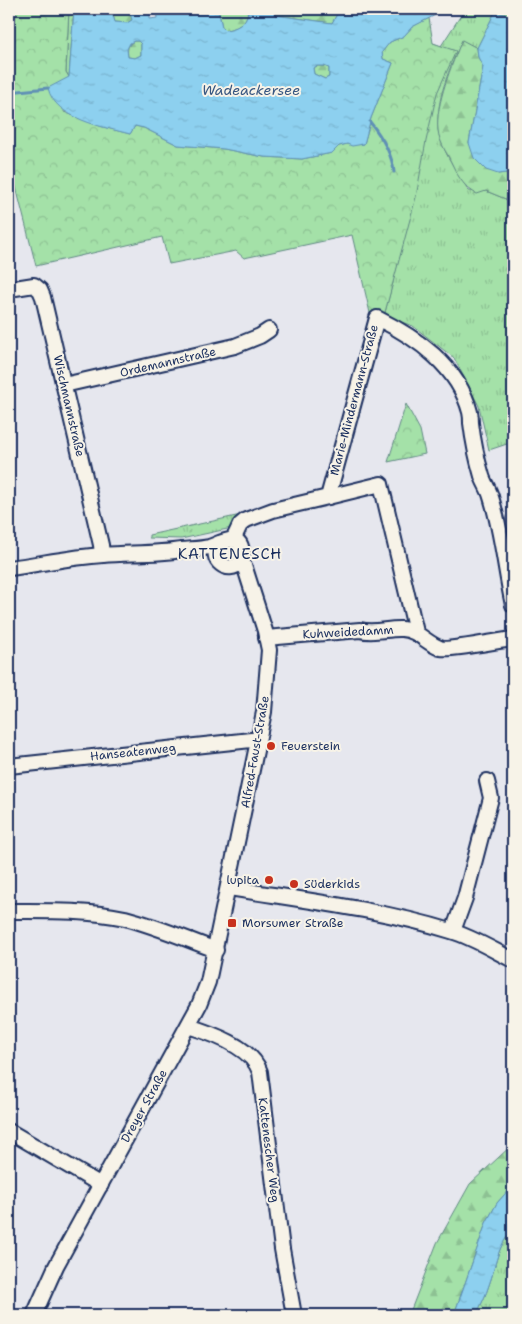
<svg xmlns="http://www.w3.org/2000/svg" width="522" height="1324" font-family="'Shantell Sans',sans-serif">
<defs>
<pattern id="grass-tufts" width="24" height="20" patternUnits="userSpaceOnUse" patternTransform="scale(1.25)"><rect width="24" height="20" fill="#a4e1a8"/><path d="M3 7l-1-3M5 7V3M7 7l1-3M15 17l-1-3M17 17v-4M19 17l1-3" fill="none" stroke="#8dc193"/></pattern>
<pattern id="forest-firs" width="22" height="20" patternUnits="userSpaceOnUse" patternTransform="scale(1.25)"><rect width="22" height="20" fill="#a4e1a8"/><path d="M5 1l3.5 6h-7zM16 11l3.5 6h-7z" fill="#8dc193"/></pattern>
<pattern id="park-crowns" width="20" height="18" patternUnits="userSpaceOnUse" patternTransform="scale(1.25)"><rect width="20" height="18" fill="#a4e1a8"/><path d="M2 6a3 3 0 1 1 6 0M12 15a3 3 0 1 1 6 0" fill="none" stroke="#8dc193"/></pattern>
<pattern id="water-ripples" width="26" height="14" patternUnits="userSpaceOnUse" patternTransform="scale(1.25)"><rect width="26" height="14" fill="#8dd0ef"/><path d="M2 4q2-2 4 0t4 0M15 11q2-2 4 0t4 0" fill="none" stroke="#79b3cf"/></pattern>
</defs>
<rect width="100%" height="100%" fill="#e6e7ee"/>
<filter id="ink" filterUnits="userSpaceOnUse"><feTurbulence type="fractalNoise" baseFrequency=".02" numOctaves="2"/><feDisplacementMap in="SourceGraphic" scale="10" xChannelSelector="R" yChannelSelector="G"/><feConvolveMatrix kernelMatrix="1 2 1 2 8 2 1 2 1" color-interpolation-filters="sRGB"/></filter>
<g filter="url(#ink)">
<!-- grass -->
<g fill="url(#grass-tufts)" stroke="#608883">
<path d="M 465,9 L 487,9 L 495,12 L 477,48 L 462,41 C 450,67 436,99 438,129 C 440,147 459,176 469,191 L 486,191 L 513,202 L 513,442 L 489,450 L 479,406 L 454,358 L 413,326 L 384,316 L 415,197 L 433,43 L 441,46 Z"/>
<polygon points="250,513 232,528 181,539 149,538 149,535"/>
<path d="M 513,1230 L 513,1315 L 476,1315 C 481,1305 486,1295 489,1285 C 496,1266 497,1245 513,1230 Z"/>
</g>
<!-- forest -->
<g fill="url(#forest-firs)" stroke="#608883">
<polygon points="69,9 74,9 69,77 66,72"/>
<polygon points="111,9 132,9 130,13 133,20 127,23 115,22"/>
<path d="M 218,9 L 243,9 L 248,12 C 246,24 236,29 225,30 L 222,27 Z"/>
<polygon points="271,9 340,9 332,23 275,15"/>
<polygon points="487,9 513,9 513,16 495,12"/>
<path d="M 462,40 L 477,48 L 478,57 L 483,67 L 469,143 L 498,174 L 513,172 L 513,202 L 486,191 L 477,194 C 466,189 458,177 453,166 C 448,155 439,142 438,130 C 435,105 452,64 462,40 Z"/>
<path d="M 134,41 L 139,41 L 141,44 L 141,55 L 135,58 L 128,57 C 127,50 127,45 134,41 Z"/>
<polygon points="317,66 324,66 329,68 329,77 325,79 314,74 313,68"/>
<polygon points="513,1144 513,1185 497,1203 486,1223 454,1315 409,1315 437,1243 470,1184"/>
</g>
<!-- park -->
<g fill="url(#park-crowns)" stroke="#608883">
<polygon points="11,9 69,9 66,72 69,77 64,112 100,126 130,134 135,126 144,128 178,145 224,149 264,157 302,159 332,153 339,146 347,144 364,144 371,118 393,63 383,59 382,52 390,42 404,36 412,27 429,18 433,43 456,51 437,93 426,141 416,197 384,316 370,313 352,235 244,258 236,251 169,264 162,237 36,266 13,175 9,176 9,58"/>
<polygon points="406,404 420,430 425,454 388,462"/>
</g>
<!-- water -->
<g fill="url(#water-ripples)" stroke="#5f90b5" fill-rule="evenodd">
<path d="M 74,9 L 111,9 L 115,22 L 127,23 L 132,20 L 130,13 L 132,9 L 150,9 L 150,19 L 157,18 L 156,9 L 218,9 L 222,27 L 225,30 C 236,29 246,24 248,12 L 243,9 L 271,9 L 275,15 L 332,23 L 340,9 L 447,9 L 412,27 L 404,36 L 390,42 L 382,52 L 383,59 L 393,63 L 371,118 L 364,144 L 352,146 L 347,144 L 339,146 L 332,153 L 302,159 L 264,157 L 224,149 L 178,145 L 144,128 L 135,126 L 130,134 C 104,127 55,119 48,88 L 69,77 ZM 134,41 L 138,41 L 141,44 L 141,55 L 135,58 L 128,57 L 127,49 L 130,43 ZM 317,66 L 324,66 L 329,68 L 329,77 L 325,79 L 314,74 L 313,68 Z"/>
<polygon points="495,12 513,16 513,172 498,174 486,170 474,158 469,143 483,67 478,57 477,48"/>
<path d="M 513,1185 L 513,1230 C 497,1245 496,1266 489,1285 C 486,1295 481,1305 476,1315 L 454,1315 L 486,1223 L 497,1203 Z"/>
</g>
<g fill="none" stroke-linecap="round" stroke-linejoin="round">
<!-- stream -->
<g stroke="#5f90b5" stroke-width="3">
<polyline points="9,92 48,88"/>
<path d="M 370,122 C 382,137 392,153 394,172"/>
</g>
<!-- minor casing -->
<g stroke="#1b2f5e" stroke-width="18">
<g id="minor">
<polyline points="9,289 34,285 40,290 43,297 101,545 102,555"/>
<polyline points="64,385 235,346 260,336 269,330"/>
<polyline points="328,497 381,484 416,632"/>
<path d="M 233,540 L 240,525 L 246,520 L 273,510 L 328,497 L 377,318 C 417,338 458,366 470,412 C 471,416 471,420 471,423 C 473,440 477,459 482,476 C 484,483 489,489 491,497 C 502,532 505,569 513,605"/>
<path d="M 9,568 C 40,564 71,557 103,555 C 129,553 156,554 182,550 C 191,549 200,549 209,547 C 220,544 239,530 242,551 C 243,555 242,559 240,562 C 229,576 207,560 219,543"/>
<path d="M 266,638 L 360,630 C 374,634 388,628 402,629 C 418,630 426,643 440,648 C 446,651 502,640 513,639"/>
<polyline points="9,766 251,740 258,741"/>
<path d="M 229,888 C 302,900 379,909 451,931 C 472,937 493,950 513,960"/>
<path d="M 9,911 C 47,911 87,910 125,918 C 156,926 186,939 216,950"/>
<polyline points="453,931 465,898 491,798 487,781"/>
<path d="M 188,1026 C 211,1033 252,1047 260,1072 L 282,1249 L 294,1315"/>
<polyline points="9,1131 101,1185"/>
<polyline points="34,1315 56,1266 199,1005 208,982 264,712 269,650 265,631 245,568 241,560"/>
</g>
</g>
<!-- minor -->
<use href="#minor" stroke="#f7f3e8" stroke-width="14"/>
</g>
</g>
<!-- markers -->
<g fill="#c8321e" stroke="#f7f3e8" stroke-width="2">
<circle cx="271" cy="746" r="5"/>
<circle cx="269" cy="880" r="5"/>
<circle cx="294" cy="884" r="5"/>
<rect x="227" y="918" width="10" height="10" rx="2.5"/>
</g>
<g text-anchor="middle" stroke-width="4" stroke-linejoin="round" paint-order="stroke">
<!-- street labels -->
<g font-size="12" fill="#1b2f5e" stroke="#f7f3e8">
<text transform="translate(168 362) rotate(-13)" y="4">Ordemannstraße</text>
<text transform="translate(354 400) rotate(-75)" y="4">Marie-Mindermann-Straße</text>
<text transform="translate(69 406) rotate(77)" y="4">Wischmannstraße</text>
<text transform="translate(348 632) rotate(-3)" y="4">Kuhweidedamm</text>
<text transform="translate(133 752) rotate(-6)" y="4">Hanseatenweg</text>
<text transform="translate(255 752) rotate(-80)" y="4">Alfred-Faust-Straße</text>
<text transform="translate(144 1106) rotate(-61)" y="4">Dreyer Straße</text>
<text transform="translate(269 1150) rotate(83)" y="4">Kattenescher Weg</text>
</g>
<!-- poi labels -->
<g font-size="12" fill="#1b2f5e" stroke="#f7f3e8" text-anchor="start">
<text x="281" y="750">Feuerstein</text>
<text x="259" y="884" text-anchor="end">lupita</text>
<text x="304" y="888">Süderkids</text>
<text x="242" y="927">Morsumer Straße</text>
</g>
<!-- water labels -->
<g font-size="14" font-style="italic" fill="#385782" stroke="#f7f3e8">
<text x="251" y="95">Wadeackersee</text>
</g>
<!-- quarter labels -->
<g font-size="15" letter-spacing="1" fill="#1b2f5e" stroke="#f7f3e8">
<text x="230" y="559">KATTENESCH</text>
</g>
</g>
<!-- margin -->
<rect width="522" height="1324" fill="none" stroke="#f7f3e8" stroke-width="30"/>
<rect x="15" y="15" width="492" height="1294" fill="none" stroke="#1b2f5e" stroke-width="2" filter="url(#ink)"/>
</svg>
